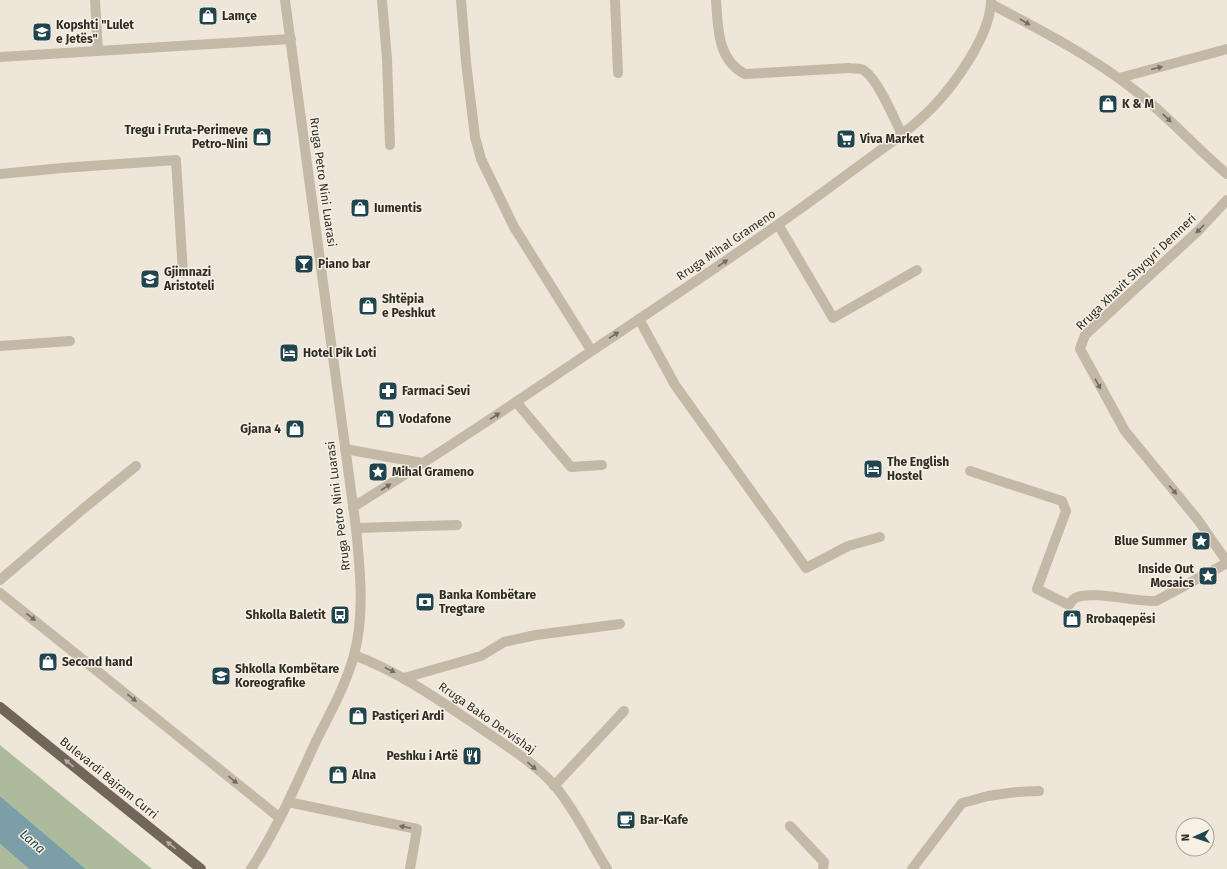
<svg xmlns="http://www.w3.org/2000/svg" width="1227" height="869" font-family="'Fira Sans',sans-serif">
<rect width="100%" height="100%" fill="#eee7d9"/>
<!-- green -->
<g fill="#acbb9b">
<polygon points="0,745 152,869 86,869 0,796"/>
<polygon points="0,844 29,869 0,869"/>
</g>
<!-- water -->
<polygon fill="#7c9fa7" points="0,796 86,869 29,869 0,844"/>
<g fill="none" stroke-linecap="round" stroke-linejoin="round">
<!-- minor -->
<g stroke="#c4b8a7" stroke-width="10">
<polyline points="95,0 98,51"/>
<polyline points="382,0 387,59 390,145"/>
<polyline points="461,0 466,62 475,137 481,159 514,227 591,350"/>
<polyline points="615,0 618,73"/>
<path d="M 716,0 C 718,27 717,60 745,74 L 849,68 C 853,69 857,68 861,69 C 876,74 894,119 902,134"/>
<path d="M 991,4 C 1041,30 1093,57 1137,92 C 1169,117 1196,148 1227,174"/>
<polyline points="0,57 291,39"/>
<polyline points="1119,78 1227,49"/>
<polyline points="0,174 62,168 176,160 183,273"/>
<polyline points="1227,200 1198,231 1085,335 1080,349 1125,431 1198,520 1227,562"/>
<polyline points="779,226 833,318 917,270"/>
<polyline points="639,319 675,385 806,568 848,546 880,537"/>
<polyline points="0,346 70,341"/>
<polyline points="516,402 571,467 602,465"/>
<polyline points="345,449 422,463"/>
<path d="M 970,471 L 1062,501 L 1066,511 L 1037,589 L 1069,605 C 1071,602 1073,599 1075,598 C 1091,590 1136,602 1156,601 L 1227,563"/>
<path d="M 353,507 C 467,437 576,361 687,287 C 739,252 790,217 841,179 C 871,156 905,135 932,108 C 956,83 991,34 991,0"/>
<polyline points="356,528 457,525"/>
<polyline points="0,580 83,509 136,466"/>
<polyline points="0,593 280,818"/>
<path d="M 354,655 C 399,672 436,698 476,725 C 502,743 534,762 555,786 C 576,811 590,842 607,869"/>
<polyline points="404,678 481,656 504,642 536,635 620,624"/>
<polyline points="554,786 624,711"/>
<polyline points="288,802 417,829 410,869"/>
<polyline points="790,826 824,862 823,869"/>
<path d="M 251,869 C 277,829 296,785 316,741 C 330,713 346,685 354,655 C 365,615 360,569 356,528 L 285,0"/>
<polyline points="912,869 962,803 988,796 1016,792 1039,791"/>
</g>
<!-- major -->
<polyline stroke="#726559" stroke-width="10" points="0,707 201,869"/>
</g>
<!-- one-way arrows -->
<defs><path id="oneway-solid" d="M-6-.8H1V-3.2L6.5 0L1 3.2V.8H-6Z"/></defs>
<g fill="#736a60">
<use href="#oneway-solid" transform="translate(1025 22) rotate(30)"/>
<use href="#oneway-solid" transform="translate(1157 68) rotate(-15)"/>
<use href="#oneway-solid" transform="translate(1167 118) rotate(43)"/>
<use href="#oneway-solid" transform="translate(1200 229) rotate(135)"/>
<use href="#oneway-solid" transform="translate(723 263) rotate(-34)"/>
<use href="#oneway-solid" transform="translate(614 335) rotate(-33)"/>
<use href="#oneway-solid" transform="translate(1098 384) rotate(61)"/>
<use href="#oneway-solid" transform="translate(495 416) rotate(-33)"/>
<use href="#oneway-solid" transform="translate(386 487) rotate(-33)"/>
<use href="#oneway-solid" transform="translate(1173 490) rotate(50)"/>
<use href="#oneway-solid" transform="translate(31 617) rotate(38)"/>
<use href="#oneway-solid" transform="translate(390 670) rotate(26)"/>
<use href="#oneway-solid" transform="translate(132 698) rotate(39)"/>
<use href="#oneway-solid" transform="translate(532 766) rotate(41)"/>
<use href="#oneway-solid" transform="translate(233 780) rotate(39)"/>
<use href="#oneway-solid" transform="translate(405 827) rotate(-168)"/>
</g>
<g fill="#bbb1a6">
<use href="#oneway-solid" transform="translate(69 763) rotate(-141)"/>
<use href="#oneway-solid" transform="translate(171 845) rotate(-141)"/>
</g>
<!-- icons -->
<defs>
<g id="shop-square" transform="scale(1)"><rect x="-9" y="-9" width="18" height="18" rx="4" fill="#21454e" stroke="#f6f0e5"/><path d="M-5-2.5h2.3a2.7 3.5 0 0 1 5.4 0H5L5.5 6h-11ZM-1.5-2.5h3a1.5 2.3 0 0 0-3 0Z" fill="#fff"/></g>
<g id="school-square" transform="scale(1)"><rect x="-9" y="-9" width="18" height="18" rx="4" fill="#21454e" stroke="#f6f0e5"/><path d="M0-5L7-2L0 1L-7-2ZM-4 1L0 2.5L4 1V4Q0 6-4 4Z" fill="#fff"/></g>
<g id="supermarket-square" transform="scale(1)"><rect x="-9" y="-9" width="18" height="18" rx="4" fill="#21454e" stroke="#f6f0e5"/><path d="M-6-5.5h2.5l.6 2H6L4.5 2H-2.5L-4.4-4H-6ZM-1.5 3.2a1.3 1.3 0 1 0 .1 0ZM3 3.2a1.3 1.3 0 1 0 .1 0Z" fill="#fff"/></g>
<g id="bar-square" transform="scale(1)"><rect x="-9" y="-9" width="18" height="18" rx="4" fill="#21454e" stroke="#f6f0e5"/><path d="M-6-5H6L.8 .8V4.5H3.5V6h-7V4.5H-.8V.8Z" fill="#fff"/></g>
<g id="hotel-square" transform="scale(1)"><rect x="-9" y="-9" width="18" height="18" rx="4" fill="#21454e" stroke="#f6f0e5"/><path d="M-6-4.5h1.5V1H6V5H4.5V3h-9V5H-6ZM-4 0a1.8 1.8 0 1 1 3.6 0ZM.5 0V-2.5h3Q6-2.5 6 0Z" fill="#fff"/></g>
<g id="pharmacy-square" transform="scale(1)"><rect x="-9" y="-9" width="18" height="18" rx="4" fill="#21454e" stroke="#f6f0e5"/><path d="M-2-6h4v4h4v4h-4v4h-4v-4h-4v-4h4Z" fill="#fff"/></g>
<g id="sight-square" transform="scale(1)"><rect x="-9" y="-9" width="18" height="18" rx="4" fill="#21454e" stroke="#f6f0e5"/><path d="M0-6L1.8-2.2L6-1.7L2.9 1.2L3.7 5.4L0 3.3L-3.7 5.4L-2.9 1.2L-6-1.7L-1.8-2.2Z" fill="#fff"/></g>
<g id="bank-square" transform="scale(1)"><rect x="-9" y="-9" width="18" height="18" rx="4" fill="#21454e" stroke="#f6f0e5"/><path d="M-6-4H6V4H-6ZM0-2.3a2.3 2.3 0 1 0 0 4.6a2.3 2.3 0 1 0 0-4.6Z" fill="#fff"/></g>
<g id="bus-square" transform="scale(1)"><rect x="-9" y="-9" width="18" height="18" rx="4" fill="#21454e" stroke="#f6f0e5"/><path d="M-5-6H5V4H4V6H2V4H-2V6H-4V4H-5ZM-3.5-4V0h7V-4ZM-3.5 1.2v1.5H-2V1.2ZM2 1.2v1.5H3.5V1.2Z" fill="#fff"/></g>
<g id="restaurant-square" transform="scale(1)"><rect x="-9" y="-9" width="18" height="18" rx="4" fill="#21454e" stroke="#f6f0e5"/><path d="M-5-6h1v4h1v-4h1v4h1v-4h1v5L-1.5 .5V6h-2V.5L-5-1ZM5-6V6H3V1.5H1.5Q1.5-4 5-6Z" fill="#fff"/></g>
<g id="cafe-square" transform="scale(1)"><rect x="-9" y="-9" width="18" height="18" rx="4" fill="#21454e" stroke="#f6f0e5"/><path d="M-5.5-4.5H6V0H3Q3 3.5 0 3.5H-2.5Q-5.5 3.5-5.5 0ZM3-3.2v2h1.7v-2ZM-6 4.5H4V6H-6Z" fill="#fff"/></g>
</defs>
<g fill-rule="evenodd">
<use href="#shop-square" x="208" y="16"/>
<use href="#school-square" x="42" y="32"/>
<use href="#shop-square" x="1108" y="104"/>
<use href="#shop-square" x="262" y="137"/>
<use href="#supermarket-square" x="846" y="139"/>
<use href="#shop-square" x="360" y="208"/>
<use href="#bar-square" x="304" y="264"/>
<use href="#school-square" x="150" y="279"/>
<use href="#shop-square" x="368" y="306"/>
<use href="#hotel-square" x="289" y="353"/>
<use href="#pharmacy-square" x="388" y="391"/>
<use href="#shop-square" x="385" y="419"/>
<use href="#shop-square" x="295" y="429"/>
<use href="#hotel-square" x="873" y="469"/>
<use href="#sight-square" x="378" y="472"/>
<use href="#sight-square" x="1201" y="541"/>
<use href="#sight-square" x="1208" y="576"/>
<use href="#bank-square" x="425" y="602"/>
<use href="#bus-square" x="340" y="615"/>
<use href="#shop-square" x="1072" y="619"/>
<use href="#shop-square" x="48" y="662"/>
<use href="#school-square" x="221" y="676"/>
<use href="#shop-square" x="358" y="716"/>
<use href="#restaurant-square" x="472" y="756"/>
<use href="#shop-square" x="338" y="775"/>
<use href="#cafe-square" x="626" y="820"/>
</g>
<g text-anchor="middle" stroke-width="3" stroke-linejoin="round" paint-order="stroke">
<!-- poi labels -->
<g font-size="12" font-weight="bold" fill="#312b26" stroke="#f6f0e5" text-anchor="start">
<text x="222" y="20">Lamçe</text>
<text x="56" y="29">Kopshti "Lulet<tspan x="56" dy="14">e Jetës"</tspan></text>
<text x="1122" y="108">K &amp; M</text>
<text x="248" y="134" text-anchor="end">Tregu i Fruta-Perimeve<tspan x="248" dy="14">Petro-Nini</tspan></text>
<text x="860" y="143">Viva Market</text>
<text x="374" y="212">Iumentis</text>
<text x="318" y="268">Piano bar</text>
<text x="164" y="276">Gjimnazi<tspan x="164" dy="14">Aristoteli</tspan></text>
<text x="382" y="303">Shtëpia<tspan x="382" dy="14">e Peshkut</tspan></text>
<text x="303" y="357">Hotel Pik Loti</text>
<text x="402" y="395">Farmaci Sevi</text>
<text x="399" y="423">Vodafone</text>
<text x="281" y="433" text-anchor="end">Gjana 4</text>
<text x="887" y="466">The English<tspan x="887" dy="14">Hostel</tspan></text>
<text x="392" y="476">Mihal Grameno</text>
<text x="1187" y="545" text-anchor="end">Blue Summer</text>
<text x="1194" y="573" text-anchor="end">Inside Out<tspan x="1194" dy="14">Mosaics</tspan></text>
<text x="439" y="599">Banka Kombëtare<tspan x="439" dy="14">Tregtare</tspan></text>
<text x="326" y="619" text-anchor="end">Shkolla Baletit</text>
<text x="1086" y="623">Rrobaqepësi</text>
<text x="62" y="666">Second hand</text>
<text x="235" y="673">Shkolla Kombëtare<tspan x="235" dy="14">Koreografike</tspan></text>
<text x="372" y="720">Pastiçeri Ardi</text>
<text x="458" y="760" text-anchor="end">Peshku i Artë</text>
<text x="352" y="779">Alna</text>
<text x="640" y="824">Bar-Kafe</text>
</g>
<!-- street labels -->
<g font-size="12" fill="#312b26" stroke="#f6f0e5">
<text transform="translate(323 182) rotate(82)" y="4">Rruga Petro Nini Luarasi</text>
<text transform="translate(726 245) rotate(-34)" y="4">Rruga Mihal Grameno</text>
<text transform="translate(1136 272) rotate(-44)" y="4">Rruga Xhavit Shyqyri Demneri</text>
<text transform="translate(338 506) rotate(-97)" y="4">Rruga Petro Nini Luarasi</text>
<text transform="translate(487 718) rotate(35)" y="4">Rruga Bako Dervishaj</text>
<text transform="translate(109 778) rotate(39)" y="4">Bulevardi Bajram Curri</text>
</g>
<!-- water labels -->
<g font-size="13" font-style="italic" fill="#21454e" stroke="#f6f0e5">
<text transform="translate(33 841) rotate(41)" y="5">Lana</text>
</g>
</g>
<!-- north arrow -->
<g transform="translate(1195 837) rotate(267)"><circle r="19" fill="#f6f0e5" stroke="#a7a199"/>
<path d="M0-3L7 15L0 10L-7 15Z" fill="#21454e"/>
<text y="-6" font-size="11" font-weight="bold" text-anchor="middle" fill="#312b26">N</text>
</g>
</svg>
